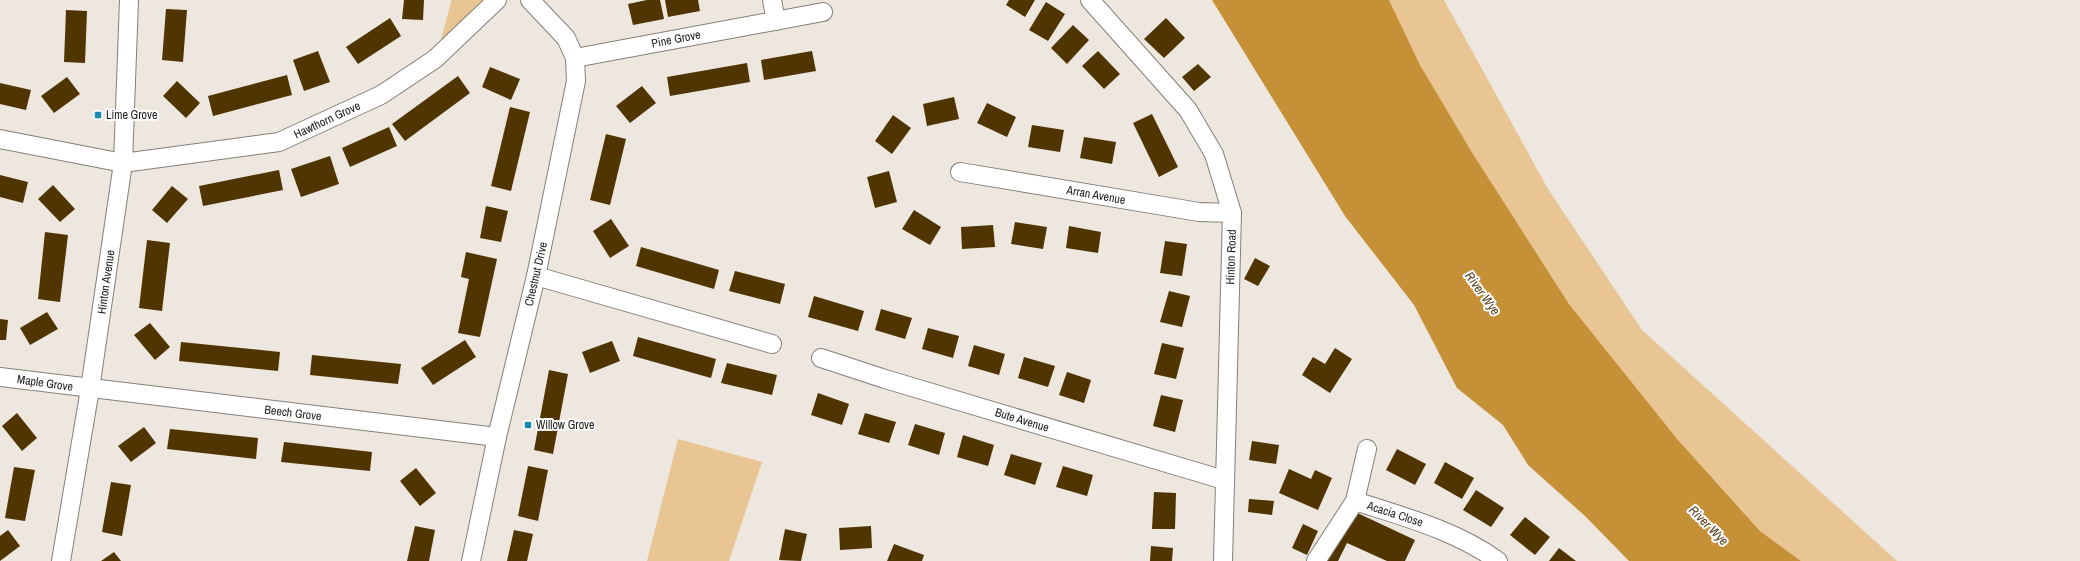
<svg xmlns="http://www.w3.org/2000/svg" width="2080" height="561" font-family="'Archivo Narrow',sans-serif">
<rect width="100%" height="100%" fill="#ede7df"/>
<!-- green -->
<g fill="#e8c592">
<polygon points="451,0 497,0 436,59 451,2"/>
<polygon points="1389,0 1444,0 1548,189 1642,330 1897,561 1801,561 1760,531 1678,440 1569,304 1473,154 1420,65"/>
<polygon points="678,439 762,462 729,561 647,561"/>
</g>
<!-- water -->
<polygon fill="#c69036" points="1212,0 1389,0 1420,65 1473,154 1569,304 1678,440 1760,531 1801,561 1629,561 1585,516 1528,465 1503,425 1457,388 1414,305 1345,216"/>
<!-- building -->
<g fill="#513501">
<polygon points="404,0 424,0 423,20 402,19"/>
<polygon points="647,0 660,0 664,19 633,25 628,4"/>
<polygon points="665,0 698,0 700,11 668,17"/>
<polygon points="1009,0 1035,0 1025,17 1006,5"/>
<polygon points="1046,2 1065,14 1048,41 1029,30"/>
<polygon points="166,9 187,10 183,62 162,60"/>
<polygon points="66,10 87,11 85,63 64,62"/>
<polygon points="390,18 401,36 358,64 346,47"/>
<polygon points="1166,18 1185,38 1164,58 1144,39"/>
<polygon points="1073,25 1089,40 1067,64 1051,48"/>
<polygon points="318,51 330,82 304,91 293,60"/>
<polygon points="812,51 816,71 764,80 761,60"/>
<polygon points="1098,51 1120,74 1104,89 1082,66"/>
<polygon points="747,63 750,82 670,96 667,77"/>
<polygon points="1198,64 1211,77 1194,91 1182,77"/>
<polygon points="490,67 520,79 511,100 482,87"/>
<polygon points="287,75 292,95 213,116 208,96"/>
<polygon points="458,76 470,93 405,141 392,124"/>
<polygon points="67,77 80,94 54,113 41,96"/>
<polygon points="177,81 200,103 186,118 163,96"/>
<polygon points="0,83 31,90 26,110 0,104"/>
<polygon points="642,86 656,103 630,123 616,106"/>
<polygon points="954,97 959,119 927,126 923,104"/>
<polygon points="987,103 1016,117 1007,137 977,123"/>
<polygon points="510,107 530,112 511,191 491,186"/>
<polygon points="1152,114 1178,167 1159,177 1133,123"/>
<polygon points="893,115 911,128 892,154 875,141"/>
<polygon points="1032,125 1064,130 1060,152 1028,147"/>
<polygon points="389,127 397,146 350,167 342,148"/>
<polygon points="606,134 626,139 610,205 590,200"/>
<polygon points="1084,137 1116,142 1112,164 1080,158"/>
<polygon points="330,156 339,184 301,197 291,169"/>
<polygon points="279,170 283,190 203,206 199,186"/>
<polygon points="889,171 897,202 875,208 867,177"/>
<polygon points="0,175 28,182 23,203 0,197"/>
<polygon points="53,185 75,209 60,222 38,199"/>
<polygon points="172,186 188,199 167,223 152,210"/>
<polygon points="486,206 508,211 501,242 480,238"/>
<polygon points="914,210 941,227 930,245 902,229"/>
<polygon points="611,219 629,246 610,258 593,231"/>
<polygon points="1015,222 1047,227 1043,249 1011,244"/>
<polygon points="993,225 995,247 962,249 961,227"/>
<polygon points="1069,226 1101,232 1098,253 1066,248"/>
<polygon points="45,232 68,235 60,302 38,299"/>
<polygon points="147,240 170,243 162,311 139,308"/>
<polygon points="1165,241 1187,244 1182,276 1160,273"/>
<polygon points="641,247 719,270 714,289 636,266"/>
<polygon points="466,252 497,259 480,337 458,333 469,279 461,277"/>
<polygon points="1255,258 1270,266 1258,286 1244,279"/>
<polygon points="735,271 785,284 780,304 729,291"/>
<polygon points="1169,291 1190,296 1182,327 1160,322"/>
<polygon points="814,296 864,311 858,331 808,317"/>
<polygon points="881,309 912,318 905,339 875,330"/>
<polygon points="47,312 58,329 30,345 20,328"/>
<polygon points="0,319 8,320 6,340 0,340"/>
<polygon points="150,323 170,347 155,360 134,335"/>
<polygon points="928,328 959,336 953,358 922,349"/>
<polygon points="638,337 716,359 711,378 633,356"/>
<polygon points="465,340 476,357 433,385 421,368"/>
<polygon points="612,341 620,361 590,373 582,352"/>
<polygon points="181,342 280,352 278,371 179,361"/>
<polygon points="1162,343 1184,348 1176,379 1154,374"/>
<polygon points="974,345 1005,354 999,375 968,366"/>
<polygon points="1335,348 1352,359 1330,393 1302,375 1313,357 1325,364"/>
<polygon points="312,355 401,364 398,384 310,375"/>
<polygon points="1024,357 1055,366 1048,387 1018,378"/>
<polygon points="727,363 777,375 772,395 721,383"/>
<polygon points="549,370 568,374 553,454 534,450"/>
<polygon points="1067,372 1091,380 1084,403 1059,395"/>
<polygon points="818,393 849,404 842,425 811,415"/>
<polygon points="1161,395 1183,400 1175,432 1153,426"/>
<polygon points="17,413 37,438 22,451 2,426"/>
<polygon points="865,413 896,422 889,443 858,434"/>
<polygon points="915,424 945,433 939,455 908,445"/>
<polygon points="144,427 156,443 131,462 118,446"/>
<polygon points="170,429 258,438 256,459 167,449"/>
<polygon points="963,435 994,445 988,466 957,457"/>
<polygon points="1252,441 1279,445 1276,464 1249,460"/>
<polygon points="284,442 372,452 370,471 281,462"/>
<polygon points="1397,449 1426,464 1415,485 1386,470"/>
<polygon points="1011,454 1042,463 1035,485 1004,475"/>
<polygon points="1445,462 1474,478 1462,499 1434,483"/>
<polygon points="528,466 548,470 538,521 518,516"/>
<polygon points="1063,466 1093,475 1087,496 1056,487"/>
<polygon points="14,467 35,470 25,521 5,518"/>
<polygon points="416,468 436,493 420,506 400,481"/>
<polygon points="1289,469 1311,479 1315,470 1332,478 1318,510 1279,493"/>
<polygon points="111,482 131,485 122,536 102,532"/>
<polygon points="1476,490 1504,508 1491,527 1463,510"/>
<polygon points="1154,492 1176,493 1175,529 1152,529"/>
<polygon points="1249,499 1274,501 1272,515 1248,512"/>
<polygon points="1351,510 1415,540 1405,561 1387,561 1347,543 1338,561 1327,561"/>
<polygon points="1525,517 1550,537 1535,555 1510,535"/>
<polygon points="1303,524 1318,531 1307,555 1292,548"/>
<polygon points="415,526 435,530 429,561 407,561"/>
<polygon points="871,526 872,548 840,550 839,528"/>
<polygon points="785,529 807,534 801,561 779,560"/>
<polygon points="8,530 20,546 0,561 0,536"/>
<polygon points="514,530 533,534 527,561 507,561"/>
<polygon points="894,544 924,555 922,561 887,561"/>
<polygon points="1151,546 1173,548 1172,561 1150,561"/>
<polygon points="1559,548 1576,561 1549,561"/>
<polygon points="114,552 121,561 101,561"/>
</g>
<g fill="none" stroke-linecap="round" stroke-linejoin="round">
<!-- minor casing -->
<g stroke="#847f78" stroke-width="20">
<g id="minor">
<polyline points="772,0 776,21"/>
<polyline points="1090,0 1188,110 1214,154 1232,213 1223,561"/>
<polyline points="575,58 823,12"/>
<polyline points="0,139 123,163 279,142 381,95 435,59 497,0"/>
<polyline points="960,172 1199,212 1232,213"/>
<polyline points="536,276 772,344"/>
<polyline points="821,358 885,379 1224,480"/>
<polyline points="0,377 497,437"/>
<path d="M 1355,501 C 1404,517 1455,530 1498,561"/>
<polyline points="61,561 90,389 123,163 129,0"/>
<polyline points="471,561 497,437 536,276 576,81 575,58 566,38 530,0"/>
<polyline points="1316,561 1355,501 1367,449"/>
</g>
</g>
<!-- minor -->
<use href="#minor" stroke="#fff" stroke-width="18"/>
</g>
<!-- markers -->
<g fill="#188aaf" stroke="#fff" stroke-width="1.5">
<rect x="94" y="111" width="8" height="8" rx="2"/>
<rect x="524" y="421" width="8" height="8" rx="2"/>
</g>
<g text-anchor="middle" stroke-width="4" stroke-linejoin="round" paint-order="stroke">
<!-- street labels -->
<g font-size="12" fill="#1e1c19" stroke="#fff">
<text transform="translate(676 39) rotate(-11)" y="4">Pine Grove</text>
<text transform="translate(327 120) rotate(-25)" y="4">Hawthorn Grove</text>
<text transform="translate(1096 195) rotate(10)" y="4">Arran Avenue</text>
<text transform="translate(1231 257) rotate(-88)" y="4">Hinton Road</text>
<text transform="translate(536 274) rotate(-77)" y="4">Chestnut Drive</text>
<text transform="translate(106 282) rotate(-82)" y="4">Hinton Avenue</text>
<text transform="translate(45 383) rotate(8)" y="4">Maple Grove</text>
<text transform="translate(293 413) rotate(7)" y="4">Beech Grove</text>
<text transform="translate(1022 420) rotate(17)" y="4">Bute Avenue</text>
<text transform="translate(1395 514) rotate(18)" y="4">Acacia Close</text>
</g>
<!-- poi labels -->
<g font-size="12" fill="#1e1c19" stroke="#fff" text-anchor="start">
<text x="106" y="119">Lime Grove</text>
<text x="536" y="429">Willow Grove</text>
</g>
<!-- water labels -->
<g font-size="13" font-style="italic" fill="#58401c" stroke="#fff">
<text transform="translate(1483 293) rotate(54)" y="5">River Wye</text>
<text transform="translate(1709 525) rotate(45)" y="5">River Wye</text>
</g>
</g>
</svg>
